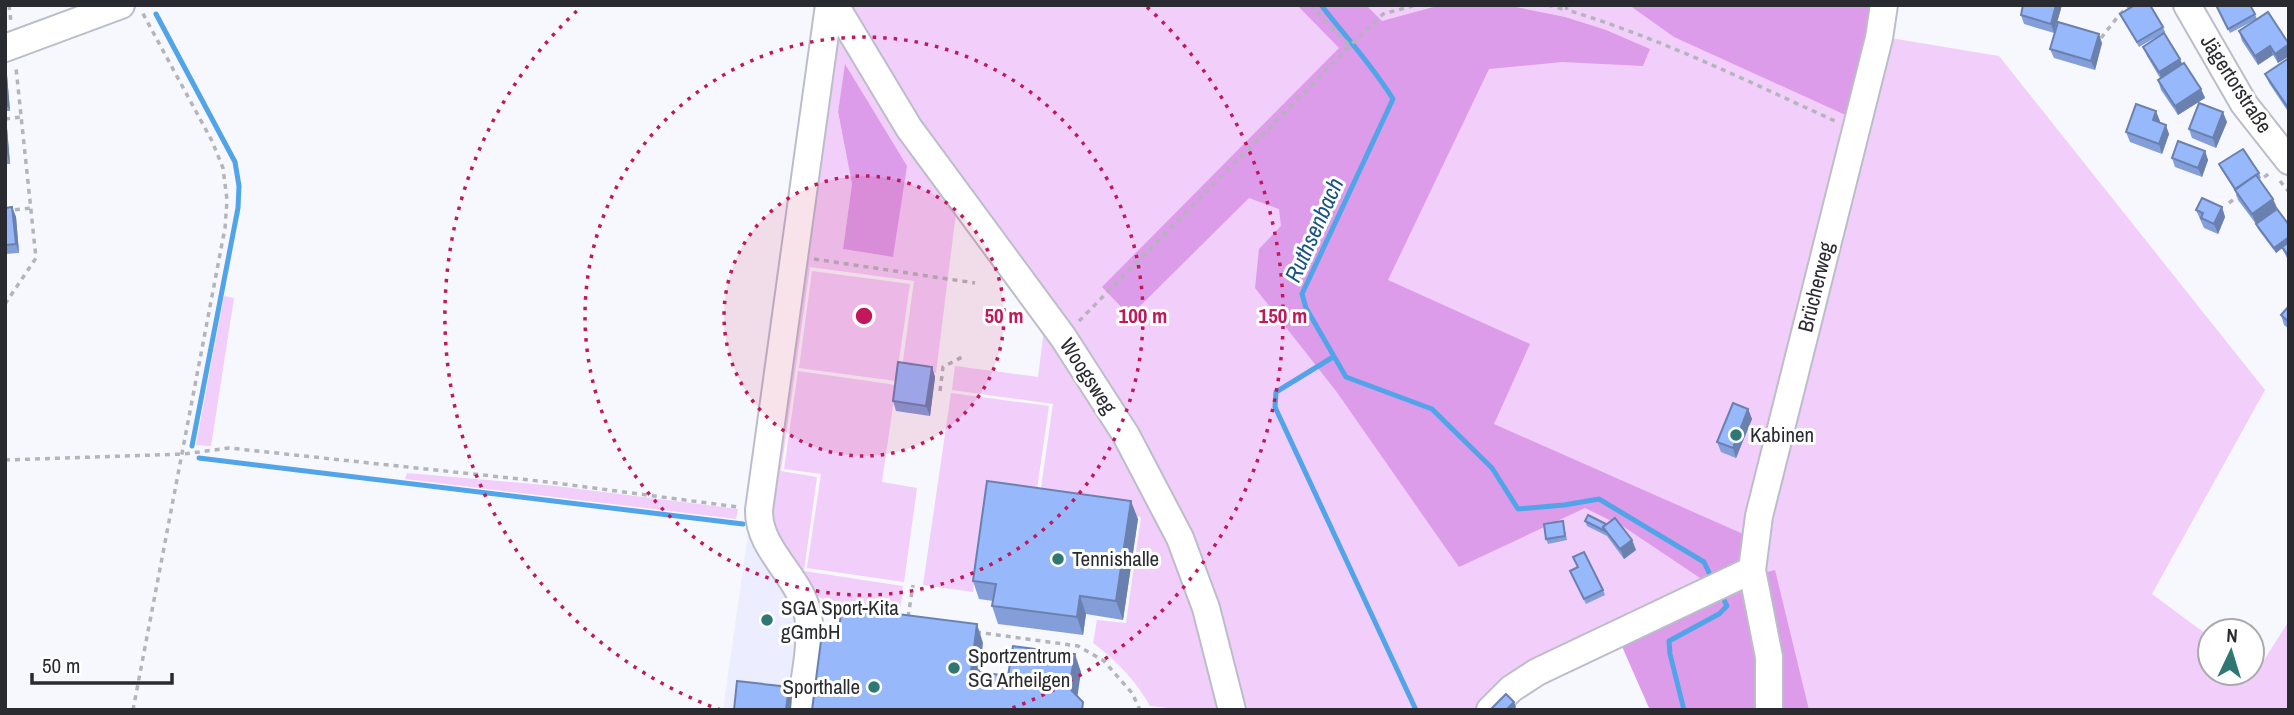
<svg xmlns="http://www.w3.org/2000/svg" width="2294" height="715" font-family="'Archivo Narrow',sans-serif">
<rect width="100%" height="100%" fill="#f7f7fe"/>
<!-- built -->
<polygon fill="#ecedff" points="749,528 791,596 799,631 792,697 738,710 723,710"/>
<!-- green -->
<g fill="#f2cefa" fill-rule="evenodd">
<polygon points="847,5 1876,5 1872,35 1999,56 2265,390 2152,594 2210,637 2210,673 2252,673 2252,668 2257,671 2289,621 2289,710 1650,710 1614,628 1483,710 1242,710 1189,534 919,124"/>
<path d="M 834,28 L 956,213 L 936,373 L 902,368 L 914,281 L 810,267 L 781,471 L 817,477 L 804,571 L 903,586 L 900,612 L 829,602 L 813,594 L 768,525 ZM 846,65 L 893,257 L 843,249 L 852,184 L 838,112 Z"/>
<polygon points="812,271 910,284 896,381 799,368"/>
<polygon points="224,296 234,298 211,446 196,445"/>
<path d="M 1044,329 L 1119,439 L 1172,542 L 1197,612 L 1222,710 L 1189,710 L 1150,706 C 1136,681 1116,660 1093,643 L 1097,620 L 1126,623 L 1141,517 L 1039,502 L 1053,404 L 952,390 L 955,366 L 1038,377 Z"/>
<polygon points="798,371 896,385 882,482 917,488 904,582 807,568 821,474 784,469"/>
<polygon points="951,393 1049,406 1035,503 986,497 973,592 923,585"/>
<polygon points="407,473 556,486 738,509 736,519 405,479"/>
</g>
<!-- forest -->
<g fill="#dc9cea">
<polygon points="1297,5 1366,5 1382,21 1441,5 1506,5 1565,17 1606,30 1650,49 1643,66 1562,62 1489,69 1388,280 1530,344 1494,424 1750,537 1745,566 1709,584 1624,527 1585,508 1459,567 1336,391 1255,288 1259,249 1281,226 1279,209 1249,198 1130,316 1102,287 1339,48"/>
<polygon points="1629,5 1876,5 1850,117 1674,37"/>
<polygon points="845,64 907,166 893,257 843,249 852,184 838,112"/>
<polygon points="1775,570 1809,710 1650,710 1621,644 1747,577"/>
</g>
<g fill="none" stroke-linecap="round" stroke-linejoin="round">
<!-- stream -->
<g stroke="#51a4e8" stroke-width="5">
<path d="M 1321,5 C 1345,36 1372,65 1393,99 L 1302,294 L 1306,308 L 1346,377 L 1432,409 L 1492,468 L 1518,509 L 1564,505 L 1599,499 L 1704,562 L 1713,581"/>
<polyline points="156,14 235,162 239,186 238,208 192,446"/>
<polyline points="1333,357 1276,392 1275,407 1416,710"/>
<polyline points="199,458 743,524"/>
<polyline points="1684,710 1670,654 1669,641 1719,614 1727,606 1720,592"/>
</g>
<!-- minor casing -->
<g stroke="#bcbdcb" stroke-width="30">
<g id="minor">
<polyline points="835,5 909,128 1063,337 1126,435 1180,538 1206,608 1232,710"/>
<polyline points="2187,5 2244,104 2289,161"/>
<polyline points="5,48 121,5"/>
<path d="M 800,710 C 804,680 815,635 806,607 C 795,573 758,547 759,510 L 829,5"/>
<polyline points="1490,710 1511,689 1537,672 1752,570"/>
<polyline points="1769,710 1769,657 1752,570 1759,516 1879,38 1884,5"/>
</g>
</g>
<!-- path -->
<g stroke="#b4b5bb" stroke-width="3.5" stroke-dasharray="5 5" stroke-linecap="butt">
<polyline points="9,5 11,22"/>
<polyline points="1310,5 1350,46"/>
<polyline points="1548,5 1566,10"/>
<path d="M 1566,5 L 1567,10 C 1660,38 1747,81 1835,121"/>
<polyline points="1359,37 1383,14 1416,5"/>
<polyline points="2101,38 2120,14 2131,5"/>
<polyline points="5,119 21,117"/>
<polyline points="2280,181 2289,192"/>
<polyline points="2256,183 2270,173"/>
<polyline points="2229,203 2238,196"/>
<polyline points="5,211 31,208"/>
<polyline points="814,259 975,283"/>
<polyline points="5,304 36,258 16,68"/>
<polyline points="1079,321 1350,46"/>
<polyline points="940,391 943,367 964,356"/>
<polyline points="5,460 184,454 229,448 548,482 738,507"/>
<polyline points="908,617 913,585"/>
<polyline points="976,632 1078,646 1104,661 1132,693 1140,710"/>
<polyline points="133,710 225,228 227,200 223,168 212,141 141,10"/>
</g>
<!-- minor -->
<use href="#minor" stroke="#fff" stroke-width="26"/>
<!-- path-bridge -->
<polyline stroke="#b4b5bb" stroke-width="3.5" stroke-dasharray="5 5" stroke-linecap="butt" points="1345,50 1359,37"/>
</g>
<!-- wall -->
<g fill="#839ed9">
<polygon points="2023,5 2062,5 2054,33 2024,24 2021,15"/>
<polygon points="2216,5 2255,14 2257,19 2230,33"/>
<polygon points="2120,14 2163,27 2165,32 2139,47"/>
<polygon points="2239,31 2289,44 2289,56 2278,63 2273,55 2258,65 2242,41"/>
<polygon points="2102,43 2095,70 2054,58 2050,49"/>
<polygon points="2143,47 2180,59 2182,64 2201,89 2205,98 2178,115 2161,90 2158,80 2160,78 2147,56"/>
<polygon points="2289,58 2289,113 2269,83 2265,74"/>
<polygon points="5,71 7,75 10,111 5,111"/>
<polygon points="2160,121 2159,122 2169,134 2162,154 2130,142 2126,132"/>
<polygon points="2227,122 2216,148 2192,138 2189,129"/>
<polygon points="5,123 7,128 10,164 5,164"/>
<polygon points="2205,151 2208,160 2202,177 2175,167 2172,158"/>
<polygon points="2219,164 2259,173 2261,178 2259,179 2273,199 2277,208 2256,224 2238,200 2235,190 2221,169"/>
<polygon points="12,207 16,217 19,253 5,254 5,208"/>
<polygon points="2222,207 2225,217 2218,234 2204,228 2196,210"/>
<polygon points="2256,224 2289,225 2289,262 2282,248 2276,253 2258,229"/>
<polygon points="2289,306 2289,329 2284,325 2281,315"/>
<polygon points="932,367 935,377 930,416 896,411 893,401"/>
<polygon points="1748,409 1752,419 1736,458 1721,452 1717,442"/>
<polygon points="1138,519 1123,620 1086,614 1083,635 998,624 992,606 993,601 979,599 973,581"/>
<polygon points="1563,521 1567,540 1548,544 1546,539"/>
<polygon points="1585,521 1632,540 1636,550 1624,559 1607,536 1587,526"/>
<polygon points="1573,557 1603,590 1605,595 1586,604 1570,571 1577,567"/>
</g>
<!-- shaded-wall -->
<g fill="#6a81b0">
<polygon points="2056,5 2062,5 2054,33 2051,24"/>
<polygon points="2099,34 2102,43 2095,70 2091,61"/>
<polygon points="2289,44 2289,56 2278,63 2275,54"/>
<polygon points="2270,46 2273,55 2258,65 2255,56"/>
<polygon points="2180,59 2184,68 2162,82 2159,72"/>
<polygon points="5,71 7,75 10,111 8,106"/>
<polygon points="2201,89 2205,98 2178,115 2175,106"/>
<polygon points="2156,111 2160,121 2157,129 2153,120"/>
<polygon points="2223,112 2227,122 2216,148 2213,138"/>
<polygon points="5,123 7,128 10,164 7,154"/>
<polygon points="2166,125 2169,134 2162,154 2159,144"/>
<polygon points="2205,151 2208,160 2202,177 2198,168"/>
<polygon points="2273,199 2277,208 2256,224 2252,214"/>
<polygon points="12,207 16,217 19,253 16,244"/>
<polygon points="2222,207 2225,217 2218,234 2214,224"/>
<polygon points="2289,237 2289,243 2276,253 2274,248"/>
<polygon points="932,367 935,377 930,416 926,406"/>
<polygon points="1748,409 1752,419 1736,458 1733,448"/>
<polygon points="1131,501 1138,519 1123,620 1116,601"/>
<polygon points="1632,540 1636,550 1624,559 1620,549"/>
<polygon points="1080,596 1086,614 1083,635 1077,617"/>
<polygon points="977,624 983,643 978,689 971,671"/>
<polygon points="1075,654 1081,672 1076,706 1069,688"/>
<polygon points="789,687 792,697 791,710 786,710"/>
<polygon points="1514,702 1516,707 1513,710 1506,710"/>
</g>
<!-- building -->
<g fill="#98b8fc" stroke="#6a81b0" stroke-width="2">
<polygon points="2023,5 2056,5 2051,24 2021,15"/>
<polygon points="2135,5 2150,5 2163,27 2137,42 2120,14"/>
<polygon points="2216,5 2250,5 2255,14 2228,29"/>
<polygon points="2268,12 2289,44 2275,54 2270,46 2255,56 2239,31"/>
<polygon points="2058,22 2099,34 2091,61 2050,49"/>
<polygon points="2164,33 2180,59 2159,72 2143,47"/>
<polygon points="2289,58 2289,109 2265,74"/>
<polygon points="2184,63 2201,89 2175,106 2158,80"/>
<polygon points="5,74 8,106 5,106"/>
<polygon points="2199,103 2223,112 2213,138 2189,129"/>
<polygon points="2136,104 2156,111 2153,120 2166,125 2159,144 2126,132"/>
<polygon points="2178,141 2205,151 2198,168 2172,158"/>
<polygon points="2243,149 2259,173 2235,189 2219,164"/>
<polygon points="2256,175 2273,199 2252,214 2235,190"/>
<polygon points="2202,198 2222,207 2214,224 2201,218 2203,213 2196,210"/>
<polygon points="12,207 16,244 5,245 5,208"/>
<polygon points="2277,209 2289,225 2289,237 2274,248 2256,224"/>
<polygon points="2289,242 2289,257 2282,247"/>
<polygon points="2289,306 2289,322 2281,315"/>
<polygon points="898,362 932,367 926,406 893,401"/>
<polygon points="1733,403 1748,409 1733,448 1717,442"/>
<polygon points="987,481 1131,501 1116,601 1080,596 1077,617 992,606 996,584 973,581"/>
<polygon points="1588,515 1606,524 1603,527 1605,531 1585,521"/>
<polygon points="1615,518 1632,540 1620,549 1603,527"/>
<polygon points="1563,521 1565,536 1546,539 1544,524"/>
<polygon points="1584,552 1603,590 1584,599 1570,571 1578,567 1573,557"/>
<polygon points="842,607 977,624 971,671 1008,676 1013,646 1075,654 1069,688 1083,702 1082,710 812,710 822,633 838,635"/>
<polygon points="737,681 789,687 786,710 734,710"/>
<polygon points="1506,694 1514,702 1506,710 1490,710"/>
</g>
<!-- distance rings -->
<circle cx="864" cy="316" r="140" fill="#c2185b" fill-opacity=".12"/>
<g fill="none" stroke="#c2185b" stroke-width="3.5" stroke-dasharray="3.5 7">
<circle cx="864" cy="316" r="140"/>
<circle cx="864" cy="316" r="279"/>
<path d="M721 710A419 419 0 0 1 581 7M1147 7A419 419 0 0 1 1007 710"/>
</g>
<!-- markers -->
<g fill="#2e7772" stroke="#fff" stroke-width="2.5">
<circle cx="1736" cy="435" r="7"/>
<circle cx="1058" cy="559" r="7"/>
<circle cx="767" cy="620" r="7"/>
<circle cx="954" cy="668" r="7"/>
<circle cx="874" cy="687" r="7"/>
</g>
<g text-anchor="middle" stroke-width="6" stroke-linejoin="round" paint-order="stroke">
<!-- street labels -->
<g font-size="21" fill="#2a2b30" stroke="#fff">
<text transform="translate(2236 84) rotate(57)" y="7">Jägertorstraße</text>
<text transform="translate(1816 287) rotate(-76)" y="7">Brücherweg</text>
<text transform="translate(1088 376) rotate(57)" y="7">Woogsweg</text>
</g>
<!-- poi labels -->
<g font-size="21" fill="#2a2b30" stroke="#fff" text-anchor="start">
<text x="1750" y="442">Kabinen</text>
<text x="1072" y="566">Tennishalle</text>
<text x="781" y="615">SGA Sport-Kita<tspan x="781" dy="24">gGmbH</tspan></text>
<text x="968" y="663">Sportzentrum<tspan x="968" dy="24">SG Arheilgen</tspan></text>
<text x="860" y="694" text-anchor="end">Sporthalle</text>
</g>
<!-- water labels -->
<g font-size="23" font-style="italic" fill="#195481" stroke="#fff">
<text transform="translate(1314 230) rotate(-66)" y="8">Ruthsenbach</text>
</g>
</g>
<circle cx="864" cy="316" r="10" fill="#c2185b" stroke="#fff" stroke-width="3.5"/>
<g font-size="21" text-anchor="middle" font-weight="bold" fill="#c2185b" stroke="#fff" stroke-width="6" stroke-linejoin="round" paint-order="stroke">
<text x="1004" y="323">50 m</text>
<text x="1143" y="323">100 m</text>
<text x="1283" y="323">150 m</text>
</g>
<!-- border -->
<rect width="2294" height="715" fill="none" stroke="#2a2b30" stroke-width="14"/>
<!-- north arrow -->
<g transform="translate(2231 652) rotate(4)"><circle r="33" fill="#ffffff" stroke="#aaaaac" stroke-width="2"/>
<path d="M0-5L12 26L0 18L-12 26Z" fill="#2e7772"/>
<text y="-10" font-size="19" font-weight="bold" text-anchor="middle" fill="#2a2b30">N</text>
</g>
<!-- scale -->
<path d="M32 673v10h140v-10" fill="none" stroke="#2a2b30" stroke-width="3.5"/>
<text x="42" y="673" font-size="21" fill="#2a2b30" stroke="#ffffff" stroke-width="5" paint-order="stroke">50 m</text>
</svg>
